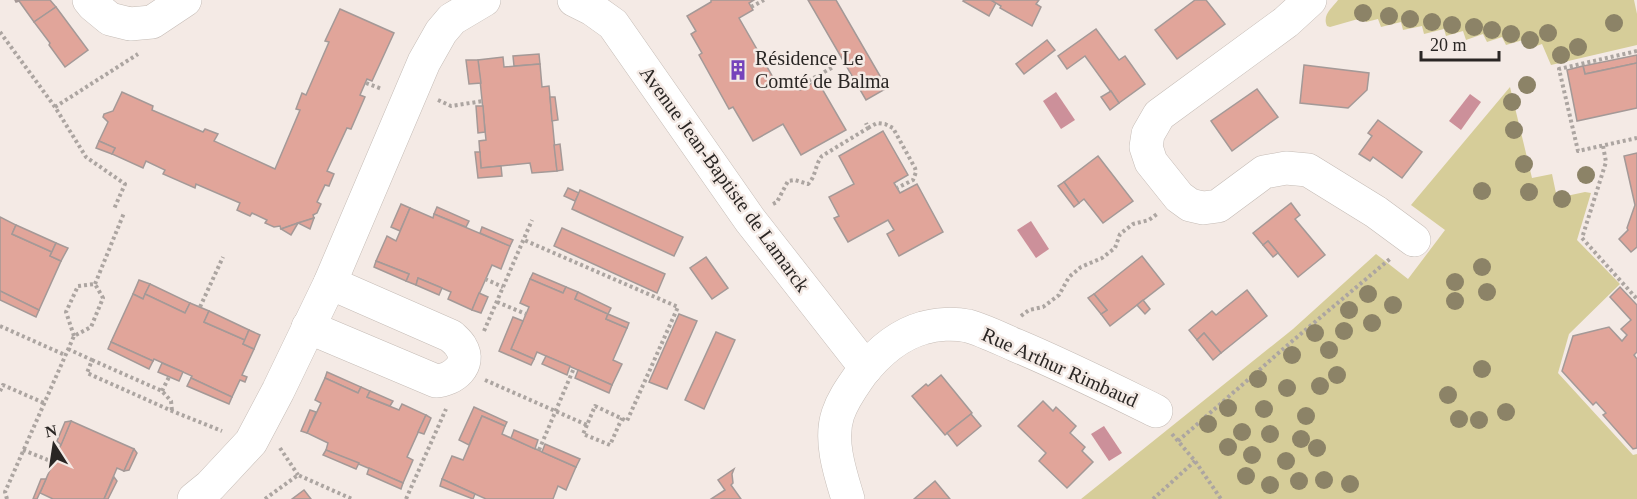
<svg xmlns="http://www.w3.org/2000/svg" width="1637" height="499" font-family="Georgia,serif">
<rect width="100%" height="100%" fill="#f4eae5"/>
<!-- green -->
<g fill="#d6cd99">
<path d="M 1338,0 L 1634,0 L 1637,14 L 1637,45 L 1551,65 L 1542,44 L 1528,49 L 1523,40 L 1506,45 L 1502,37 L 1487,42 L 1483,34 L 1466,40 L 1463,31 L 1446,36 L 1444,29 L 1424,34 L 1422,26 L 1403,30 L 1401,22 L 1381,27 L 1378,19 L 1366,22 L 1365,17 L 1330,27 L 1327,26 C 1322,15 1332,8 1338,0 Z"/>
<polygon points="1510,87 1532,178 1552,174 1557,198 1585,192 1591,193 1577,240 1620,284 1569,334 1558,373 1633,455 1637,454 1637,499 1081,499 1293,329 1376,254 1408,279 1445,230 1411,205"/>
</g>
<!-- water -->
<g fill="#cc909a">
<polygon points="1056,92 1075,120 1061,129 1043,101"/>
<polygon points="1470,94 1481,102 1461,130 1449,121"/>
<polygon points="1031,221 1049,249 1036,258 1017,230"/>
<polygon points="1104,426 1122,453 1109,461 1091,434"/>
</g>
<!-- building -->
<g fill="#e1a59a" stroke="#a49997" stroke-width="1.5">
<polygon points="15,0 50,0 56,7 34,22 19,1 16,2"/>
<polygon points="711,0 754,0 749,3 753,10 739,18 778,86 793,78 800,90 817,80 846,130 801,155 783,124 753,141 733,107 729,109 699,55 702,53 691,34 696,31 687,16 711,2"/>
<polygon points="808,0 836,0 887,88 866,100"/>
<polygon points="964,0 991,0 996,3 989,16 963,1"/>
<polygon points="991,0 1039,0 1036,4 1041,7 1032,26 1000,8 1001,6"/>
<polygon points="1195,0 1206,0 1225,24 1177,59 1155,30"/>
<polygon points="56,7 88,50 65,67 49,45 50,43 34,22"/>
<polygon points="340,9 394,33 372,81 367,79 360,95 365,97 351,129 347,128 327,171 334,174 329,186 325,185 317,202 321,204 317,213 313,215 314,218 281,229 280,226 274,227 265,223 267,220 252,213 250,216 237,210 240,203 196,184 195,188 163,174 165,170 146,161 143,168 112,154 115,148 99,141 108,122 103,117 104,114 113,111 122,92 153,106 152,110 203,132 205,129 218,134 214,141 275,169 300,110 296,109 302,93 306,95 329,42 325,41"/>
<polygon points="1096,29 1119,60 1125,56 1145,84 1119,103 1085,56 1067,69 1058,56"/>
<polygon points="1047,40 1055,50 1024,74 1016,64"/>
<polygon points="539,54 540,64 514,66 513,56"/>
<polygon points="1637,55 1637,63 1585,74 1583,66"/>
<polygon points="503,57 504,67 540,64 542,87 549,86 557,171 532,173 530,163 481,168 479,141 486,140 478,60"/>
<polygon points="466,60 478,60 481,83 469,84"/>
<polygon points="1637,63 1637,108 1577,121 1567,70 1583,66 1585,74"/>
<polygon points="1304,65 1369,73 1367,90 1348,108 1300,103"/>
<polygon points="1257,89 1278,117 1232,151 1211,121"/>
<polygon points="1111,91 1119,103 1110,110 1101,97"/>
<polygon points="550,97 555,97 558,120 552,121"/>
<polygon points="476,106 483,106 485,132 478,133"/>
<polygon points="1378,120 1422,152 1402,178 1373,157 1370,161 1359,154 1372,136 1368,133"/>
<polygon points="883,131 908,175 894,183 900,193 917,184 943,232 899,256 887,234 894,230 888,220 848,242 834,218 839,216 829,197 854,184 839,156"/>
<polygon points="99,141 115,148 112,154 96,148"/>
<polygon points="560,144 563,170 557,171 554,145"/>
<polygon points="475,152 480,152 481,168 501,166 502,176 478,178"/>
<polygon points="1637,153 1637,247 1631,252 1619,239 1628,230 1627,228 1635,205 1624,156"/>
<polygon points="1098,156 1133,201 1103,223 1084,199 1079,203 1064,182"/>
<polygon points="1064,182 1079,203 1074,207 1058,186"/>
<polygon points="568,188 579,193 575,201 564,196"/>
<polygon points="580,190 683,237 674,256 572,209"/>
<polygon points="1291,203 1300,215 1295,219 1325,255 1298,277 1268,241 1263,245 1253,233"/>
<polygon points="401,204 410,208 400,231 391,227"/>
<polygon points="437,207 469,221 466,227 434,214"/>
<polygon points="410,208 433,218 434,214 510,246 501,269 492,265 472,310 448,299 451,292 418,278 416,285 406,281 409,274 376,261 387,236 396,241"/>
<polygon points="0,217 16,225 12,234 52,252 50,256 61,261 39,310 0,291"/>
<polygon points="314,218 310,229 298,223"/>
<polygon points="298,223 291,235 281,229"/>
<polygon points="16,225 56,243 52,252 12,234"/>
<polygon points="482,227 513,240 510,246 480,233"/>
<polygon points="562,228 665,274 657,293 554,246"/>
<polygon points="1268,241 1278,253 1273,257 1263,245"/>
<polygon points="56,243 68,248 61,261 50,256"/>
<polygon points="1142,256 1164,284 1110,326 1101,314 1107,310 1094,294"/>
<polygon points="706,257 728,288 712,299 690,268"/>
<polygon points="376,261 409,274 406,281 374,267"/>
<polygon points="533,273 566,287 563,293 530,279"/>
<polygon points="418,278 442,288 439,295 416,285"/>
<polygon points="530,279 563,293 566,287 578,292 575,299 608,314 606,319 627,328 613,360 622,364 612,385 537,352 534,359 511,349 529,307 520,303"/>
<polygon points="139,280 150,284 143,299 133,294"/>
<polygon points="150,284 190,303 185,313 145,294"/>
<polygon points="1620,287 1637,305 1637,352 1634,355 1637,359 1637,448 1633,449 1603,415 1606,413 1596,402 1593,405 1562,371 1573,336 1609,327 1622,341 1627,335 1621,329 1631,320 1610,297"/>
<polygon points="1247,290 1267,316 1221,353 1204,333 1197,340 1189,330 1212,311 1216,315"/>
<polygon points="0,291 39,310 36,317 0,300"/>
<polygon points="578,292 611,308 608,314 575,299"/>
<polygon points="479,293 488,297 481,313 472,310"/>
<polygon points="133,294 143,299 145,294 185,313 190,303 209,311 204,322 245,340 243,344 254,349 242,375 247,377 245,382 240,380 232,397 191,378 192,376 154,359 153,361 111,342"/>
<polygon points="1094,294 1107,310 1101,314 1088,298"/>
<polygon points="1143,300 1150,309 1145,314 1137,305"/>
<polygon points="209,311 249,330 245,340 204,322"/>
<polygon points="608,314 629,323 627,328 606,319"/>
<polygon points="679,314 697,321 667,389 649,382"/>
<polygon points="513,317 523,321 511,349 534,359 531,365 499,351"/>
<polygon points="249,330 260,335 254,349 243,344"/>
<polygon points="716,332 735,340 704,409 685,400"/>
<polygon points="1204,333 1221,353 1213,360 1197,340"/>
<polygon points="111,342 153,361 149,369 108,349"/>
<polygon points="546,356 570,366 567,375 542,364"/>
<polygon points="162,363 183,372 179,381 158,372"/>
<polygon points="578,370 612,385 609,393 575,378"/>
<polygon points="327,372 361,387 358,393 325,378"/>
<polygon points="941,375 972,413 945,435 912,396 926,384 928,386"/>
<polygon points="191,378 232,397 229,404 187,386"/>
<polygon points="325,378 358,393 361,387 370,391 367,397 399,410 402,404 426,415 407,457 413,460 403,483 326,450 328,443 307,433 321,403 315,400"/>
<polygon points="370,391 393,401 390,406 367,397"/>
<polygon points="1043,401 1053,411 1056,407 1076,426 1070,433 1085,447 1082,451 1093,462 1067,488 1039,461 1046,453 1018,426"/>
<polygon points="474,407 507,422 505,426 482,416 469,445 459,440"/>
<polygon points="310,410 316,412 307,433 301,431"/>
<polygon points="971,414 981,426 957,446 947,433"/>
<polygon points="426,415 431,418 424,434 418,432"/>
<polygon points="482,416 505,426 502,434 576,467 566,490 558,486 553,499 486,499 442,479 452,456 463,460"/>
<polygon points="71,421 134,449 124,471 117,468 104,499 53,499 40,493"/>
<polygon points="71,421 61,445 57,441 65,422"/>
<polygon points="514,430 538,440 535,449 511,438"/>
<polygon points="545,444 580,459 576,467 542,452"/>
<polygon points="134,449 137,453 129,470 124,471"/>
<polygon points="326,450 359,463 356,469 323,455"/>
<polygon points="369,468 403,483 401,489 367,474"/>
<polygon points="734,469 732,474 733,483 731,485 741,499 711,499 725,490 718,480"/>
<polygon points="114,477 117,481 108,499 104,499"/>
<polygon points="41,479 46,479 37,499 33,499"/>
<polygon points="442,479 475,494 473,499 440,486"/>
<polygon points="935,481 950,499 914,499"/>
<polygon points="304,490 311,499 292,499"/>
</g>
<g fill="none" stroke-linecap="round" stroke-linejoin="round">
<!-- minor casing -->
<g stroke="#c5bcb6" stroke-width="34">
<g id="minor">
<polyline points="89,0 93,5 110,19 130,24 152,22 185,0"/>
<polyline points="574,0 592,9 613,24 750,220 866,368"/>
<polyline points="1310,0 1286,22 1159,115 1148,134 1146,147 1151,162 1179,197 1190,205 1203,208 1218,206 1264,172 1286,168 1308,170 1376,212 1414,240"/>
<path d="M 308,327 L 436,381 C 453,380 472,365 461,347 C 459,343 454,339 451,336 L 330,283"/>
<polyline points="194,499 210,486 251,442 278,391 330,283 424,62 441,32 452,19 484,0"/>
<path d="M 848,499 C 840,473 829,440 838,414 C 843,399 852,387 861,374 C 876,355 898,335 923,328 C 936,324 954,323 968,326 C 983,330 1001,339 1015,345 C 1063,365 1109,388 1156,411"/>
</g>
</g>
<!-- path -->
<g stroke="#aca5a1" stroke-width="4" stroke-dasharray="3 3" stroke-linecap="butt">
<polyline points="751,7 764,0"/>
<polyline points="0,32 55,107 86,157 125,184 114,209"/>
<polyline points="1637,51 1559,69 1578,151 1637,138"/>
<polyline points="366,83 382,89"/>
<polyline points="798,87 833,67"/>
<polyline points="438,100 451,106 483,101"/>
<polyline points="55,107 138,54"/>
<polyline points="868,128 877,123 885,124 893,128 915,168 916,172 913,180 897,188"/>
<polyline points="1603,146 1606,162 1582,238 1637,299"/>
<path d="M 773,204 L 777,202 L 788,181 L 795,180 L 808,184 C 816,177 815,164 822,156 L 868,128 L 866,123"/>
<polyline points="485,279 503,287"/>
<polyline points="95,284 124,213"/>
<polyline points="497,302 526,314"/>
<polyline points="200,307 223,257"/>
<polyline points="1021,316 1029,310 1043,307 1059,295 1069,277 1081,267 1102,258 1115,248 1120,234 1133,224 1149,220 1157,214"/>
<polyline points="0,326 65,355"/>
<polyline points="484,331 532,220"/>
<polyline points="74,336 66,312 78,286 95,284"/>
<polyline points="68,349 92,360 87,373 172,411 222,431"/>
<polyline points="92,360 162,391 171,401 172,411"/>
<polyline points="485,380 587,425 595,406 627,421 678,307 524,240"/>
<polyline points="0,391 3,385 44,403"/>
<polyline points="162,391 169,377"/>
<polyline points="587,425 583,434 610,445 622,418"/>
<polyline points="1172,434 1195,461 1221,499"/>
<polyline points="1178,441 1290,343 1391,258"/>
<polyline points="280,448 298,475"/>
<polyline points="23,450 53,462"/>
<polyline points="539,450 574,368"/>
<polyline points="7,499 5,492 74,336 91,327 103,298 95,284"/>
<polyline points="265,499 298,475 352,499"/>
<polyline points="406,499 446,409"/>
<polyline points="1153,499 1195,461"/>
</g>
<!-- minor -->
<use href="#minor" stroke="#fff" stroke-width="33"/>
</g>
<!-- trees -->
<g fill="#8c8367">
<circle cx="1363" cy="13" r="9"/>
<circle cx="1389" cy="16" r="9"/>
<circle cx="1410" cy="19" r="9"/>
<circle cx="1432" cy="22" r="9"/>
<circle cx="1614" cy="23" r="9"/>
<circle cx="1452" cy="25" r="9"/>
<circle cx="1474" cy="27" r="9"/>
<circle cx="1492" cy="30" r="9"/>
<circle cx="1548" cy="33" r="9"/>
<circle cx="1511" cy="34" r="9"/>
<circle cx="1530" cy="40" r="9"/>
<circle cx="1578" cy="47" r="9"/>
<circle cx="1561" cy="55" r="9"/>
<circle cx="1527" cy="85" r="9"/>
<circle cx="1512" cy="102" r="9"/>
<circle cx="1514" cy="130" r="9"/>
<circle cx="1524" cy="164" r="9"/>
<circle cx="1586" cy="175" r="9"/>
<circle cx="1482" cy="191" r="9"/>
<circle cx="1529" cy="192" r="9"/>
<circle cx="1562" cy="199" r="9"/>
<circle cx="1482" cy="267" r="9"/>
<circle cx="1455" cy="282" r="9"/>
<circle cx="1487" cy="292" r="9"/>
<circle cx="1368" cy="294" r="9"/>
<circle cx="1455" cy="301" r="9"/>
<circle cx="1393" cy="305" r="9"/>
<circle cx="1349" cy="310" r="9"/>
<circle cx="1372" cy="323" r="9"/>
<circle cx="1344" cy="331" r="9"/>
<circle cx="1315" cy="333" r="9"/>
<circle cx="1329" cy="350" r="9"/>
<circle cx="1292" cy="355" r="9"/>
<circle cx="1482" cy="369" r="9"/>
<circle cx="1337" cy="375" r="9"/>
<circle cx="1258" cy="379" r="9"/>
<circle cx="1320" cy="386" r="9"/>
<circle cx="1287" cy="388" r="9"/>
<circle cx="1448" cy="395" r="9"/>
<circle cx="1228" cy="408" r="9"/>
<circle cx="1264" cy="409" r="9"/>
<circle cx="1506" cy="412" r="9"/>
<circle cx="1306" cy="416" r="9"/>
<circle cx="1459" cy="419" r="9"/>
<circle cx="1479" cy="420" r="9"/>
<circle cx="1208" cy="424" r="9"/>
<circle cx="1242" cy="432" r="9"/>
<circle cx="1270" cy="434" r="9"/>
<circle cx="1301" cy="439" r="9"/>
<circle cx="1228" cy="447" r="9"/>
<circle cx="1317" cy="448" r="9"/>
<circle cx="1252" cy="455" r="9"/>
<circle cx="1286" cy="461" r="9"/>
<circle cx="1246" cy="476" r="9"/>
<circle cx="1324" cy="480" r="9"/>
<circle cx="1299" cy="481" r="9"/>
<circle cx="1350" cy="484" r="9"/>
<circle cx="1270" cy="485" r="9"/>
</g>
<!-- icons -->
<defs>
<g id="building-bare" transform="scale(1.62)"><path d="M-4-6H4V6H1V3H-1V6H-4ZM-2.5-4.3h1.7v1.8h-1.7ZM.8-4.3h1.7v1.8H.8ZM-2.5-1h1.7V.8h-1.7ZM.8-1h1.7V.8H.8Z" fill="#7643bb" stroke="#f4eae5" stroke-width="2.5" paint-order="stroke"/></g>
</defs>
<g fill-rule="evenodd">
<use href="#building-bare" x="738" y="70"/>
</g>
<g text-anchor="middle" stroke-width="5" stroke-linejoin="round" paint-order="stroke">
<!-- poi labels -->
<g font-size="20" fill="#2a2624" stroke="#f4eae5" text-anchor="start">
<text x="755" y="65">Résidence Le<tspan x="755" dy="23">Comté de Balma</tspan></text>
</g>
<!-- street labels -->
<g font-size="20" fill="#2a2624" stroke="#f4eae5">
<text transform="translate(725 179) rotate(54)" y="7">Avenue Jean-Baptiste de Lamarck</text>
<text transform="translate(1060 367) rotate(24)" y="7">Rue Arthur Rimbaud</text>
</g>
</g>
<!-- north arrow -->
<g transform="translate(54 445) rotate(348)" stroke="#f4eae5" stroke-width="4.5" paint-order="stroke">
<path d="M0-4.5L10 22L0 15L-10 22Z" fill="#2a2624"/>
<text y="-9" font-size="16" font-weight="bold" text-anchor="middle" fill="#2a2624">N</text>
</g>
<!-- scale -->
<path d="M1421 51v9h78v-9" fill="none" stroke="#2a2624" stroke-width="3"/>
<text x="1430" y="51" font-size="18" fill="#2a2624" stroke="#f4eae5" stroke-width="4.5" paint-order="stroke">20 m</text>
</svg>
